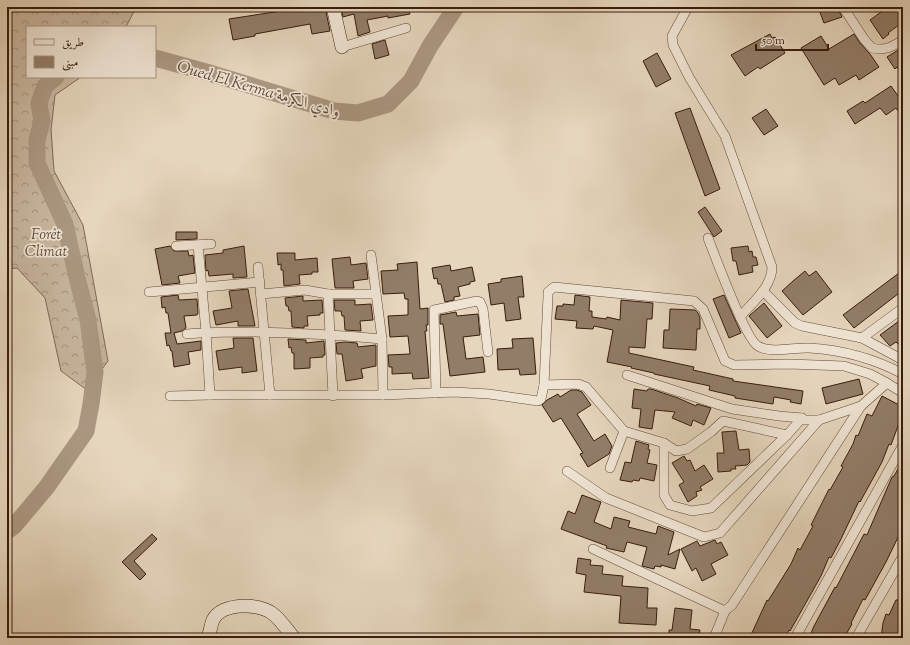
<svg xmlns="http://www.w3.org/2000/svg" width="910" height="645" font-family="'Sorts Mill Goudy',Amiri,serif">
<defs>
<pattern id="forest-crowns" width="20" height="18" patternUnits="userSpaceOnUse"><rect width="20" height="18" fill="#c8b69f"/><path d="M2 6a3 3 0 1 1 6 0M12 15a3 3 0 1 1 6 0" fill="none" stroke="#a39380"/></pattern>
</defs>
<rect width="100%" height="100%" fill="#e6d6bd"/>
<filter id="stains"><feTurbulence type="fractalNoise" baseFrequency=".005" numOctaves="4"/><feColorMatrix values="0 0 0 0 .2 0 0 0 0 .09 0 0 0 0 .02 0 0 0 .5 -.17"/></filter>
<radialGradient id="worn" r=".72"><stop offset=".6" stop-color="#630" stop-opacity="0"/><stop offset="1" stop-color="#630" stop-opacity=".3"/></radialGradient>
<!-- forest -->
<polygon fill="url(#forest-crowns)" stroke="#806956" points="7,7 136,7 126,27 27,27 27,77 81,77 55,95 51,130 54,171 83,225 108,361 87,390 61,371 45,298 17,268 7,269"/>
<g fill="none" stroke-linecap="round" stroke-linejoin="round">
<!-- river -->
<g stroke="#ab9781" stroke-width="17">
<polyline points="155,58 206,72 334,111 358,113 388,104 411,81 430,46 456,7"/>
<polyline points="7,531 14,526 46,488 86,431 91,404 95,372 88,320 78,282 65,224 37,163 37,140 42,121 39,103 45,86 56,77"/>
</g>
</g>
<!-- building -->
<g fill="#927d69" stroke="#381c0d">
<polygon points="285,7 325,7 330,31 312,34 310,24 255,34 255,36 233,40 229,19 281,11 281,8"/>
<polygon points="341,7 408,7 410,14 388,18 388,16 367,20 370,32 358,36 354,14 343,17"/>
<polygon points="818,7 837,7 842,17 824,23"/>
<polygon points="888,7 903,7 903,22 888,33 889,34 883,39 870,20"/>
<polygon points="770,34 772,38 775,37 785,53 760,69 758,67 745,76 731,55"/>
<polygon points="854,34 860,43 870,54 879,67 859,80 856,75 839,85 835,78 824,85 801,48 821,36 829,49"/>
<polygon points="385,40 389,55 375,59 372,44"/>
<polygon points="903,47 903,76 897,67 895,69 887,57"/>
<polygon points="657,53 671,79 656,87 643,61"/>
<polygon points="891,86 903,103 903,118 896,108 886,115 880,108 855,124 847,111 863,101 865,103"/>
<polygon points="690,108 720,189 705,196 675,113"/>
<polygon points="766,109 778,126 764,135 752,118"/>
<polygon points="705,207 722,231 714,237 698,212"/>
<polygon points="176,232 197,232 197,239 176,240"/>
<polygon points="170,246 174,251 188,251 189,256 193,255 195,273 178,276 180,283 162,285 155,249"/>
<polygon points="244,246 247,277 233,278 233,274 209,276 208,270 206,271 205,255 223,253 223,250"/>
<polygon points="748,246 749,252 752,251 753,257 756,257 758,265 752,266 753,272 739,275 736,261 733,261 731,248"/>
<polygon points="277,253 295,253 295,260 317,258 318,272 312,272 312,274 299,275 300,284 284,286 283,270 281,270 281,264 278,265"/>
<polygon points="350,257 351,265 366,263 368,279 353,281 354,288 335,288 332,259"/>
<polygon points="417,262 420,309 428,308 428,325 426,325 427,331 425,331 429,378 413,379 412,373 392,374 392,367 389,367 388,355 410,354 408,336 390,337 388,316 408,315 408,299 405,299 404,293 383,294 381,271 398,270 397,264"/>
<polygon points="450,265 451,271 472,267 475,281 470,282 470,284 458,287 460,296 454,297 454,300 445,302 441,284 438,284 437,278 434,279 432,268"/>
<polygon points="903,270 903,290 854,328 843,315"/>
<polygon points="805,271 809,276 816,271 832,292 803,315 782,291 793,281"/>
<polygon points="522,276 524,297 518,297 521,319 506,321 504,303 491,305 488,284 501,282 501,279"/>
<polygon points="248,289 255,326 238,326 238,321 216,325 213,311 232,308 229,291"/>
<polygon points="178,295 179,300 197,299 198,313 197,315 184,316 186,328 182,331 174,333 177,344 201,341 201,350 188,352 190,364 174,367 172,351 171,351 169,345 167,346 165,333 171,333 168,313 166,313 165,307 162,308 161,297"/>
<polygon points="575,295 590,297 589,311 592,311 592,317 606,319 607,317 620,320 621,300 653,303 652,319 647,319 645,348 629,347 629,353 694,367 693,370 733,379 733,381 803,391 801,404 790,402 791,400 774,397 773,404 735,398 735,396 709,390 710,386 654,374 654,373 631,368 632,367 607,362 613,330 594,326 593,329 576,328 577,321 555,319 557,306 563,306 563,304 574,305"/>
<polygon points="724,295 741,333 729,338 713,299"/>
<polygon points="303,296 303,301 322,300 323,313 320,313 320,315 307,316 308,326 304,326 304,328 292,327 291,311 289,311 288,306 286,306 285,298"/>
<polygon points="334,300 355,300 355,305 371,304 373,320 360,321 361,331 345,330 344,316 342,316 341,311 335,311"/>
<polygon points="764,303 782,326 767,338 749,316"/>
<polygon points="670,309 695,310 698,313 700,318 700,329 697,329 696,350 663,348 664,330 669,330"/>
<polygon points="456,312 457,316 478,314 480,335 463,337 466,359 483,357 485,372 450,376 443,324 440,324 440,315"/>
<polygon points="903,318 903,342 899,345 896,342 890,346 880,335"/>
<polygon points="233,338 253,338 257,371 242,373 242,367 219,370 216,351 234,348"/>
<polygon points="533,338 536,374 520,375 519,369 498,370 497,349 513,348 512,339"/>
<polygon points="288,339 306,340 306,343 324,341 325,355 323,355 323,357 310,358 310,368 294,369 294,353 292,353 291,347 289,348"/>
<polygon points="345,342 357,343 358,347 376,345 376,366 361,369 363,378 346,381 342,354 337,354 336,343"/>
<polygon points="859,379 863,394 826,404 822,388"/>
<polygon points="634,389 647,391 648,389 651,389 678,398 696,406 697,404 711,408 704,425 693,420 691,426 672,418 675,412 655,410 652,429 639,427 641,409 632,408"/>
<polygon points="571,390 577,390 582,392 591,405 577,414 594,441 605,434 612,446 609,454 588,467 580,454 583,453 561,418 553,422 542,405 547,400 558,394 560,397"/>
<polygon points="882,396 903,407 903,428 898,426 891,445 889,444 882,462 860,502 859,501 841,539 831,558 829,557 821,576 790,631 789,630 785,638 757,638 751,635 767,600 768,601 791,564 798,548 800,550 813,526 811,525 829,489 830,490 843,467 841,466 853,444 856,435 858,436 867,414 872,416"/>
<polygon points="736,431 739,450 749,449 750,462 747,465 735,466 736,469 731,469 731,471 718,472 717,453 724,453 722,432"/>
<polygon points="636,441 649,445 648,449 650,450 647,463 657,465 654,481 640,478 639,481 633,480 632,482 620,480 625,462 631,463"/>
<polygon points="684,456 687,461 690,460 695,471 704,465 713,479 700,487 702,490 696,492 697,496 688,502 679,485 684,482 672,463"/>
<polygon points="903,460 903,527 886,562 865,600 863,599 851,623 852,624 844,638 809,638 814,626 835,587 836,588 864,534 867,535 892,477 894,476"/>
<polygon points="582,495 601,502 594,522 611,529 614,517 630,521 628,527 656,534 658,526 674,532 668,555 680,549 675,569 661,565 661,567 655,566 654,569 642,566 647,547 627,542 624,552 606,548 607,546 561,529 568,511 575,514"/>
<polygon points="152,534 157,539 134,561 146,574 140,580 122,562"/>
<polygon points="715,540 717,544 721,542 728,555 711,564 716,574 702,581 696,568 692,571 681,549 697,541 700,546"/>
<polygon points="578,558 591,560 590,565 603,566 602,574 623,576 622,586 648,588 647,608 657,608 656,625 619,623 621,596 584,592 586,575 576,573"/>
<polygon points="896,600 903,600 903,638 881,638 883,623 886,614 889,615"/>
<polygon points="675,608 692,610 690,629 700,630 699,638 669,638 669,630 672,630"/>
</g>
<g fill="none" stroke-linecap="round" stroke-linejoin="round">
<!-- street casing -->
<g stroke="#644a39" stroke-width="10">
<g id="street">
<path d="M 688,7 L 672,36 L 673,45 L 689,77 L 725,136 L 772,267 C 772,287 752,303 740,317"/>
<path d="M 843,7 L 864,39 L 872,48 C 885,51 892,47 903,40"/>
<polyline points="342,47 406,28"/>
<path d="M 708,238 C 715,256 746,340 758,346 C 770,354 795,347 809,348 C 842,350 875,359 903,374"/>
<polyline points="198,245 206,332 210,395"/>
<polyline points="176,246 211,244"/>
<polyline points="371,255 382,339 383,395"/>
<polyline points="258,267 270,395"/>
<polyline points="763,291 795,323 802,326 862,338"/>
<polyline points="149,292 260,282"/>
<polyline points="261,294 305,290 328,294 376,294"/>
<polyline points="328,294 333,396"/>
<polyline points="903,308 862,338 903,360"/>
<path d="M 187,334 C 209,332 231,332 254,332 C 297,333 339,335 382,339"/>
<polyline points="627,375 732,409 779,416 802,418 804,420 819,420"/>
<polyline points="544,385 578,384 586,387 624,431 664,443 664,495 670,505 692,511 711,508 787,435 802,418"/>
<polyline points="436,393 434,310 477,301 480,302 483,309 488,352"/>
<polyline points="170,396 210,395 383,395 454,392 489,394 538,401 541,399 544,385 548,296 548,292 554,287 694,301 703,309 725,361 734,365 789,364 844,366 870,374 887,383"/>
<polyline points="664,443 676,451 687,449 711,432 723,421 787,435"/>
<polyline points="610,468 624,431"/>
<polyline points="567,471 606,498 704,537 720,533 819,420 861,406"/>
<polyline points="593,549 725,611"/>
<polyline points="714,638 725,611 732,605 861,406 887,383 903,393"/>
<polyline points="795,638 903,445"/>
<polyline points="856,638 903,556"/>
</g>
</g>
<!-- secondary casing -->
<g stroke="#381c0d" stroke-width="14">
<g id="secondary">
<polyline points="333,7 342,47"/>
<path d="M 208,638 C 210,632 211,625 213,620 C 222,602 260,603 273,614 C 281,620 287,630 294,638"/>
</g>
</g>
<!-- street -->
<use href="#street" stroke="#efe4d4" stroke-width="9"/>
<!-- secondary -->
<use href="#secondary" stroke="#efe4d4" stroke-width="13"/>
</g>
<g text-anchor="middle" stroke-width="3.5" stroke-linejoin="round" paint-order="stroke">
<!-- park labels -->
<g font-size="15" font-style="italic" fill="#634a39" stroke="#efe4d4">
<text x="46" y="239">Forêt<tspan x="46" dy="17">Climat</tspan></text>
</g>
<!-- water labels -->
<g font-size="16" font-style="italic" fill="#604736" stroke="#efe4d4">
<text transform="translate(259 88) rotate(16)" y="6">Oued El Kerma وادي الكرمة</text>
</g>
</g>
<!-- margin -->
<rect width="910" height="645" fill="none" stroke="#e6d6bd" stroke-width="24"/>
<rect x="8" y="8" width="894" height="629" fill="none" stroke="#381c0d" stroke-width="2"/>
<rect x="12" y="12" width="886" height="621" fill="none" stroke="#381c0d"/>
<!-- legend -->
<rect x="26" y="26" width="130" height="52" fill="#efe4d4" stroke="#a69484"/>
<rect x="34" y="39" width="20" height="6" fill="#efe4d4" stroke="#a69484"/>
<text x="62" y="46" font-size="12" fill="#381c0d">طريق</text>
<rect x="34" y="56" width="20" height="12" fill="#927d69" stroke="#a69484"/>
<text x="62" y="66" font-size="12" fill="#381c0d">مبنى</text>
<!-- scale -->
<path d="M756 44v6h72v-6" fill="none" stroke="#381c0d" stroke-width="2"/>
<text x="762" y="44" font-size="12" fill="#381c0d" stroke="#efe4d4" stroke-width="3" paint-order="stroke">50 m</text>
<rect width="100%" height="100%" filter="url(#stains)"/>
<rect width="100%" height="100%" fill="url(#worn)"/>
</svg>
